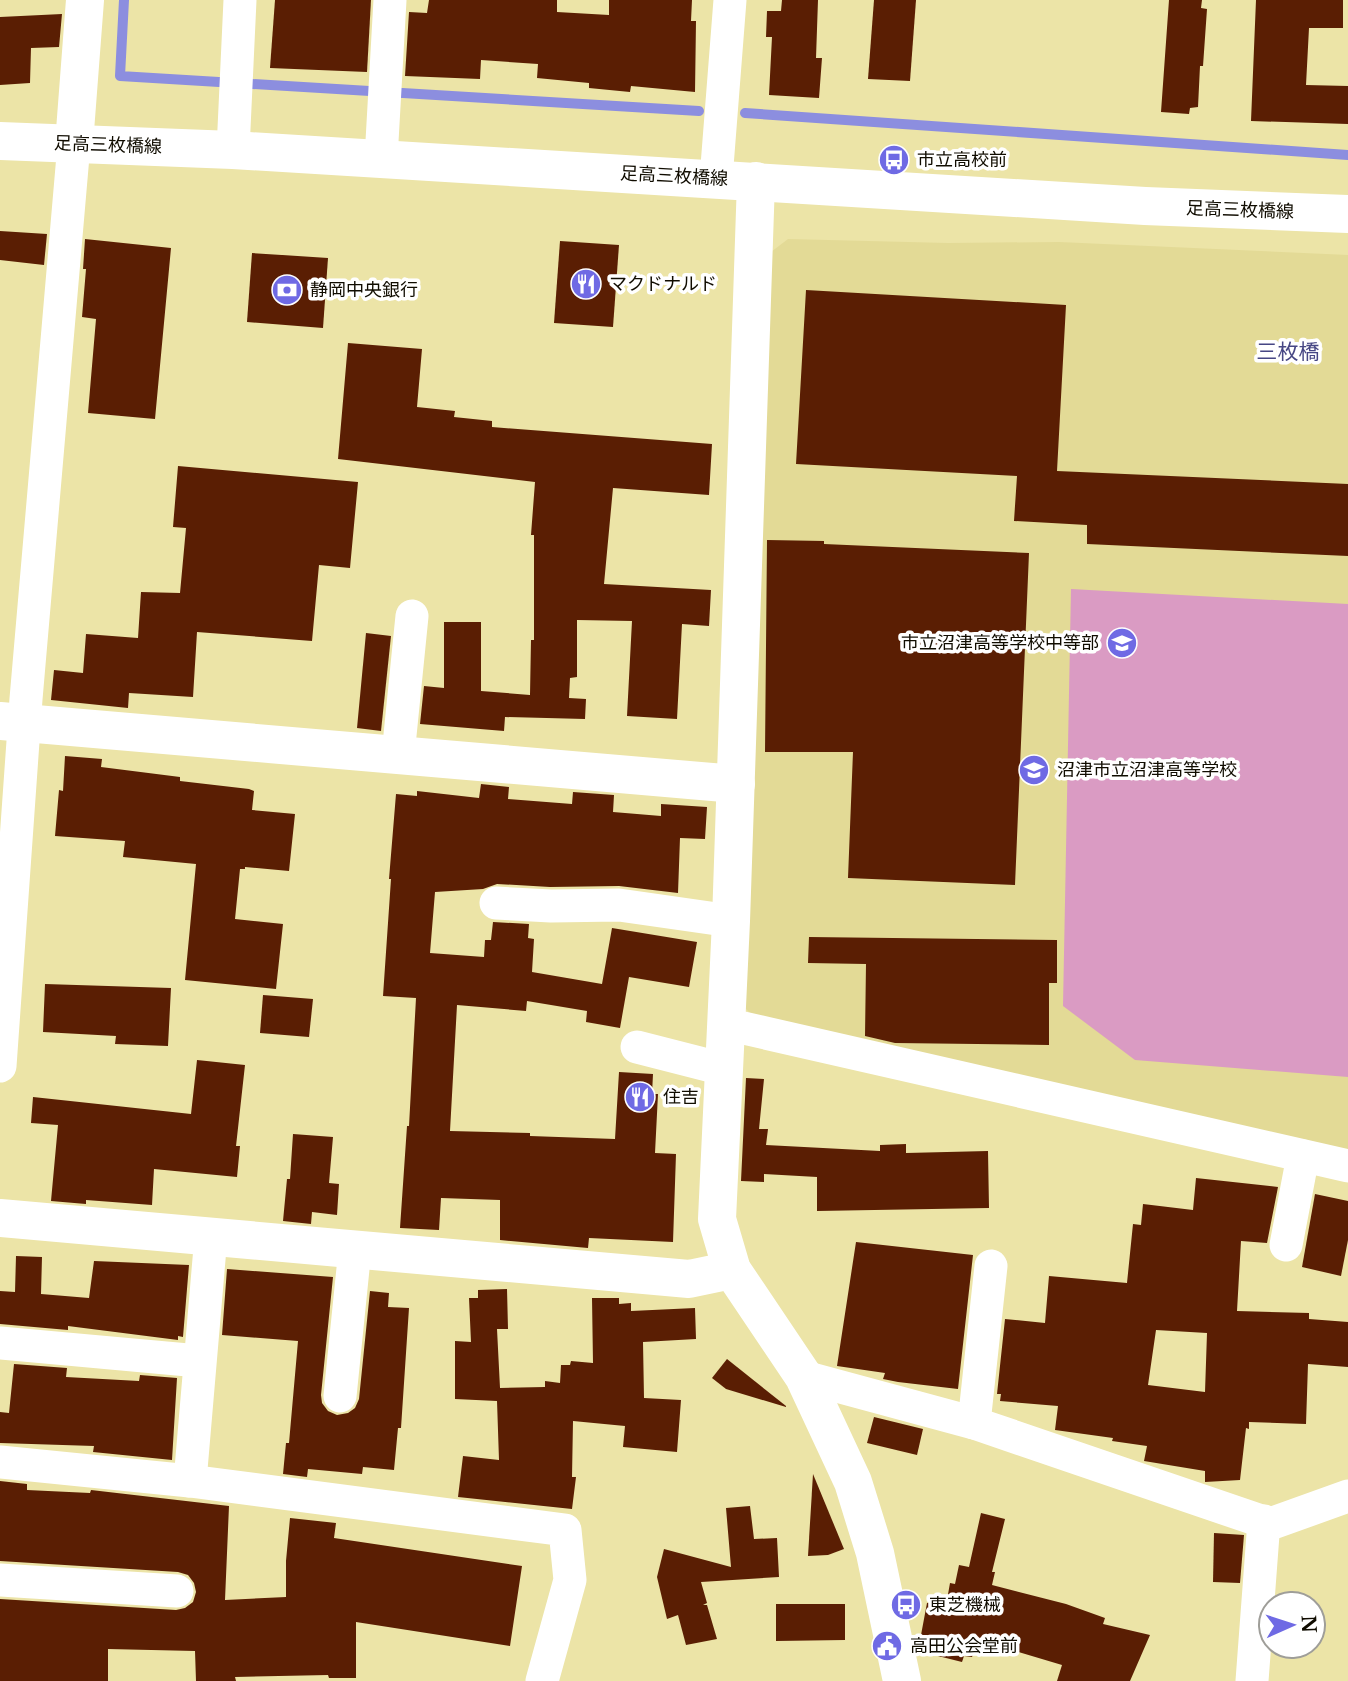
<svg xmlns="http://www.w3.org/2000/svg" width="1348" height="1681" font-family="'Libre Baskerville','Noto Sans JP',serif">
<rect width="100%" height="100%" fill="#ece4a7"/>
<!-- built -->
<polygon fill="#e3da96" points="788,239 948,243 1059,242 1348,255 1348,1155 760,1023 744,1007 771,252"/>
<!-- green -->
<polygon fill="#da9bc3" points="1071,589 1348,604 1348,1077 1135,1060 1063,1006"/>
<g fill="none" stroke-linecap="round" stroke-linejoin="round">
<!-- stream -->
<g stroke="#8c8edf" stroke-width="10">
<polyline points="124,0 120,76 699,111"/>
<polyline points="745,113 1348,155"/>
</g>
</g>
<!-- building -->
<g fill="#5a1e03" fill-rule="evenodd">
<polygon points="275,0 371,0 367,72 270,68"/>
<polygon points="429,0 557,0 557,12 609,15 609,0 692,0 691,21 696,21 695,92 631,86 630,92 589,88 589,83 537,78 538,64 481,60 480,79 405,76 409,12 427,13"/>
<polygon points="782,0 818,0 816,58 822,58 819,98 769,95 772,37 766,37 767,11 781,11"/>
<polygon points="874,0 916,0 910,81 868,79"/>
<polygon points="1169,0 1202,0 1201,8 1207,9 1203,66 1200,66 1198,107 1190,108 1189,114 1161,112"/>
<polygon points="1256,0 1343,0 1343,28 1309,28 1306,85 1348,86 1348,124 1251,121"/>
<polygon points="62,14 59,47 31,48 30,83 0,85 0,17"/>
<polygon points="0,231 47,234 44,265 0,260"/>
<polygon points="85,239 171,248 155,419 88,413 96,319 82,317 86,269 83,269"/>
<polygon points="560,241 619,245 613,327 554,323"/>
<polygon points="252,253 328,258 323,328 247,322"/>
<polygon points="806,290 1066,305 1057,471 1348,484 1348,556 1087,544 1087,525 1014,521 1017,476 796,464"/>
<polygon points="348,343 422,349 417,407 455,411 454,417 492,421 492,427 712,444 709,495 613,488 604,584 711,590 709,626 682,624 677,719 627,716 632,621 577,620 577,677 570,678 569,698 586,699 585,719 505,717 504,731 420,724 424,686 444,688 444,622 481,622 481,691 530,695 531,640 534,640 534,535 531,535 535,482 338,459"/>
<polygon points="178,466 358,482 350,568 319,565 312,641 197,632 193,697 129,693 128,708 51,700 54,670 83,673 86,634 138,638 141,592 180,593 186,528 173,527"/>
<polygon points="767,540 824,541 824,544 1029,553 1015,885 848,878 853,752 765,752"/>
<polygon points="366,633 391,636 381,731 357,728"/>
<polygon points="65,756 102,759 101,767 180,777 180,781 249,789 254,791 252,810 295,814 289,871 245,867 245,869 240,869 235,919 283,924 276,989 185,980 196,864 123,857 125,841 55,836 59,790 63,791"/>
<polygon points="481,784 509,787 508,799 572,804 573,792 614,795 613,812 661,816 661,804 707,807 705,839 680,838 678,893 619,886 550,887 497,884 483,889 435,892 430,953 484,957 485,940 491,940 493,922 529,924 528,938 534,939 532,972 602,984 612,928 697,942 689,987 629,977 620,1028 586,1022 587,1011 527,1001 526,1011 457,1005 450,1131 530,1133 530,1136 615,1139 619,1072 653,1074 652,1094 658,1094 655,1153 676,1154 673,1242 589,1238 588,1248 500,1240 500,1200 441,1198 439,1230 400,1228 407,1126 409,1126 416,998 383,996 391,879 389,879 396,794 417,796 417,791 479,798"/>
<polygon points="809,937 1057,940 1057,983 1049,983 1049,1045 895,1043 865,1036 866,964 808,963"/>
<polygon points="45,984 171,988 168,1046 115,1044 116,1036 43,1032"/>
<polygon points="263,995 313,999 309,1037 260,1033"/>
<polygon points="197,1060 245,1065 236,1146 240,1146 237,1177 154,1169 152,1205 86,1200 86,1204 51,1201 58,1125 31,1123 33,1097 191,1114"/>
<polygon points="746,1078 764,1079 759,1129 768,1129 766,1145 880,1151 880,1145 906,1144 906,1153 988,1151 989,1208 817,1211 817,1177 764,1174 764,1182 741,1181"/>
<polygon points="293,1134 333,1137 329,1183 339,1184 337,1215 312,1212 311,1224 283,1221 287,1179 290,1179"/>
<path d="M 1196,1178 L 1278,1187 L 1267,1243 L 1241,1241 L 1237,1311 L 1309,1313 L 1309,1319 L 1348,1322 L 1348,1367 L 1308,1364 L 1306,1424 L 1249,1422 L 1249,1429 L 1246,1428 L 1240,1480 L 1205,1482 L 1205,1471 L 1144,1461 L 1147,1446 L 1112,1441 L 1113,1438 L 1055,1430 L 1058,1406 L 1000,1401 L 1001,1394 L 997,1394 L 1005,1319 L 1045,1323 L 1049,1276 L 1127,1283 L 1133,1224 L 1141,1225 L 1143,1204 L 1193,1210 ZM 1156,1330 L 1207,1333 L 1205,1392 L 1148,1385 Z"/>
<polygon points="1315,1194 1348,1201 1348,1240 1341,1276 1302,1267"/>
<polygon points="856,1242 973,1255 958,1389 898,1382 883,1379 885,1373 837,1366"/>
<polygon points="16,1256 42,1257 41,1294 89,1298 94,1261 189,1265 183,1337 178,1336 178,1340 68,1326 68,1330 0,1324 0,1291 15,1292"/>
<polygon points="227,1269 333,1277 321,1395 322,1403 328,1411 337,1415 348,1413 355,1408 359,1399 370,1291 389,1293 388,1307 409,1308 401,1428 398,1428 394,1470 363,1467 362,1474 308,1469 307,1477 283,1474 286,1443 289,1443 298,1341 222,1335"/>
<polygon points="507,1289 508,1329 497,1329 500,1388 545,1387 545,1381 560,1383 561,1365 570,1365 571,1361 593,1363 592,1298 619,1298 619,1304 631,1303 631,1311 695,1308 696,1339 643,1342 644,1398 681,1400 677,1452 623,1447 625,1426 573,1421 572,1477 576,1477 572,1509 458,1497 463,1456 499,1460 497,1401 455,1399 455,1341 471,1342 469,1298 478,1298 478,1290"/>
<polygon points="727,1359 786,1406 786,1407 726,1389 712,1378"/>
<polygon points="14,1364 67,1368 66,1377 139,1381 140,1375 177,1378 172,1460 93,1452 94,1446 0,1443 0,1412 9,1413"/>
<polygon points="874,1417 923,1429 917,1455 867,1443"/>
<polygon points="813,1474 844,1549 828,1555 808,1556"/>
<polygon points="0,1481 27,1484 27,1490 90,1493 91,1490 229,1506 225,1600 286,1597 286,1561 290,1518 336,1523 334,1538 522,1566 510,1646 356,1622 356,1678 329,1678 328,1675 235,1677 236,1681 196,1681 195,1651 108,1649 108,1681 0,1681 0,1599 176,1610 185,1608 193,1602 196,1592 194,1583 188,1575 178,1572 0,1561"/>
<polygon points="750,1506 754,1539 777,1538 779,1577 701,1582 707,1603 703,1605 707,1605 717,1639 686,1645 678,1615 667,1619 657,1577 664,1549 731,1567 726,1508"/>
<polygon points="981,1513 1005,1519 992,1572 995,1572 992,1585 1066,1604 1105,1618 1103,1624 1150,1635 1130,1681 1057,1681 1062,1665 979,1640 972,1657 964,1656 962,1662 918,1651 927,1603 947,1600 950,1583 955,1584 959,1565 969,1567"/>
<polygon points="1214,1533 1244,1535 1240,1583 1213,1582"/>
<polygon points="776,1604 845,1604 845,1640 776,1641"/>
</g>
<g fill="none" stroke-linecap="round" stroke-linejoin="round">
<!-- minor -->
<g stroke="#fff" stroke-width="33">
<polyline points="233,150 240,0"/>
<polyline points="381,159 390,0"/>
<polyline points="716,179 730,0"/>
<polyline points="398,755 412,616"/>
<polyline points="496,903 551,906 619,905 731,921"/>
<polyline points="726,1024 1348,1166"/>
<polyline points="637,1047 723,1069"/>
<polyline points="0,1066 26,699 74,144"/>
<polyline points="1286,1245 1303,1156"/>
<polyline points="0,1343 199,1361"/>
<polyline points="804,1377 974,1423 1270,1524 1348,1496"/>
<polyline points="340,1396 355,1249"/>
<polyline points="974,1423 991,1266"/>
<polyline points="0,1462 190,1481 565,1530 570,1580 542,1681"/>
<polyline points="190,1481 211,1236"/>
<polyline points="0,1580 177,1591"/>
<polyline points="1252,1681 1264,1521"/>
</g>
<!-- tertiary -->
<g stroke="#fff" stroke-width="38">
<polyline points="74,144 85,0"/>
<polyline points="756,181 731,921 717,1219 732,1270 804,1377 853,1482 875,1553 902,1681"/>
<polyline points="0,721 736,784"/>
<polyline points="0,1218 689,1279 732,1270"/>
</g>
<!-- secondary -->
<polyline stroke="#fff" stroke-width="38" points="0,141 233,150 1145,206 1348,214"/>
</g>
<!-- icons -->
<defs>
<g id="bus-disc" transform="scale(1.575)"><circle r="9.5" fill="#6f6ae4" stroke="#fff"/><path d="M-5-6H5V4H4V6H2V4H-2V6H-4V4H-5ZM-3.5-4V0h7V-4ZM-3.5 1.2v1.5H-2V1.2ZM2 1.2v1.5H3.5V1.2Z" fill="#fff"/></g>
<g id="restaurant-disc" transform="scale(1.575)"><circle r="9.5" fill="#6f6ae4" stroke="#fff"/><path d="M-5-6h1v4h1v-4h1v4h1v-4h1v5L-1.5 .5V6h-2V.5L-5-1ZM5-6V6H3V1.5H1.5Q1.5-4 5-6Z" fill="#fff"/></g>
<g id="bank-disc" transform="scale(1.575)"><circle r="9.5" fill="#6f6ae4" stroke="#fff"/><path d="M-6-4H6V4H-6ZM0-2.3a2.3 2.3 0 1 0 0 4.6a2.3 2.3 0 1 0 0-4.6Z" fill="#fff"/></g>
<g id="school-disc" transform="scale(1.575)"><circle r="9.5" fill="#6f6ae4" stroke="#fff"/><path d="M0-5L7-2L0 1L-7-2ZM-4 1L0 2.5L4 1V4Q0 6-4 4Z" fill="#fff"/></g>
<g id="civic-disc" transform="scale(1.575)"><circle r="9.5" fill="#6f6ae4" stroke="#fff"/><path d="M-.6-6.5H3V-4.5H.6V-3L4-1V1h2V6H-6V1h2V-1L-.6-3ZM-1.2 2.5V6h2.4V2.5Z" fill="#fff"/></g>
</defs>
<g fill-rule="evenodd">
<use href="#bus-disc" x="894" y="160"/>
<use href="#restaurant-disc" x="586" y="284"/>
<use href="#bank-disc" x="287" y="290"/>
<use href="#school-disc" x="1122" y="643"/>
<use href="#school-disc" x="1034" y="770"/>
<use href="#restaurant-disc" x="640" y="1097"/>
<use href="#bus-disc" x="906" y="1605"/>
<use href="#civic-disc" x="887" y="1646"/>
</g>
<g text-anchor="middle" stroke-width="7" stroke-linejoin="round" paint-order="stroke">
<!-- street labels -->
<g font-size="18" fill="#100c00" stroke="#fff">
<text transform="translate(108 145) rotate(2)" y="6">足高三枚橋線</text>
<text transform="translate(674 176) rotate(3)" y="6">足高三枚橋線</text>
<text transform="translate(1240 210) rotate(2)" y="6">足高三枚橋線</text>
</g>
<!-- poi labels -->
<g font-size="18" fill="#100c00" stroke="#fff" text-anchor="start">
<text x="917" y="166">市立高校前</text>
<text x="609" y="290">マクドナルド</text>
<text x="310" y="296">静岡中央銀行</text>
<text x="1099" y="649" text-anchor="end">市立沼津高等学校中等部</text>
<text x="1057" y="776">沼津市立沼津高等学校</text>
<text x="663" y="1103">住吉</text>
<text x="929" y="1611">東芝機械</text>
<text x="910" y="1652">高田公会堂前</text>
</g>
<!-- quarter labels -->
<g font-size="21" fill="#474784" stroke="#fff">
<text x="1288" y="359">三枚橋</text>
</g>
</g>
<!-- north arrow -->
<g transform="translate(1292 1625) rotate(87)"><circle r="33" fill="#ffffff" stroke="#9f9e99" stroke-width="2"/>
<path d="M0-5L12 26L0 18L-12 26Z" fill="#6f6ae4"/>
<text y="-10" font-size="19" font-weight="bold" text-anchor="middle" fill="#100c00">N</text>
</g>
</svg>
